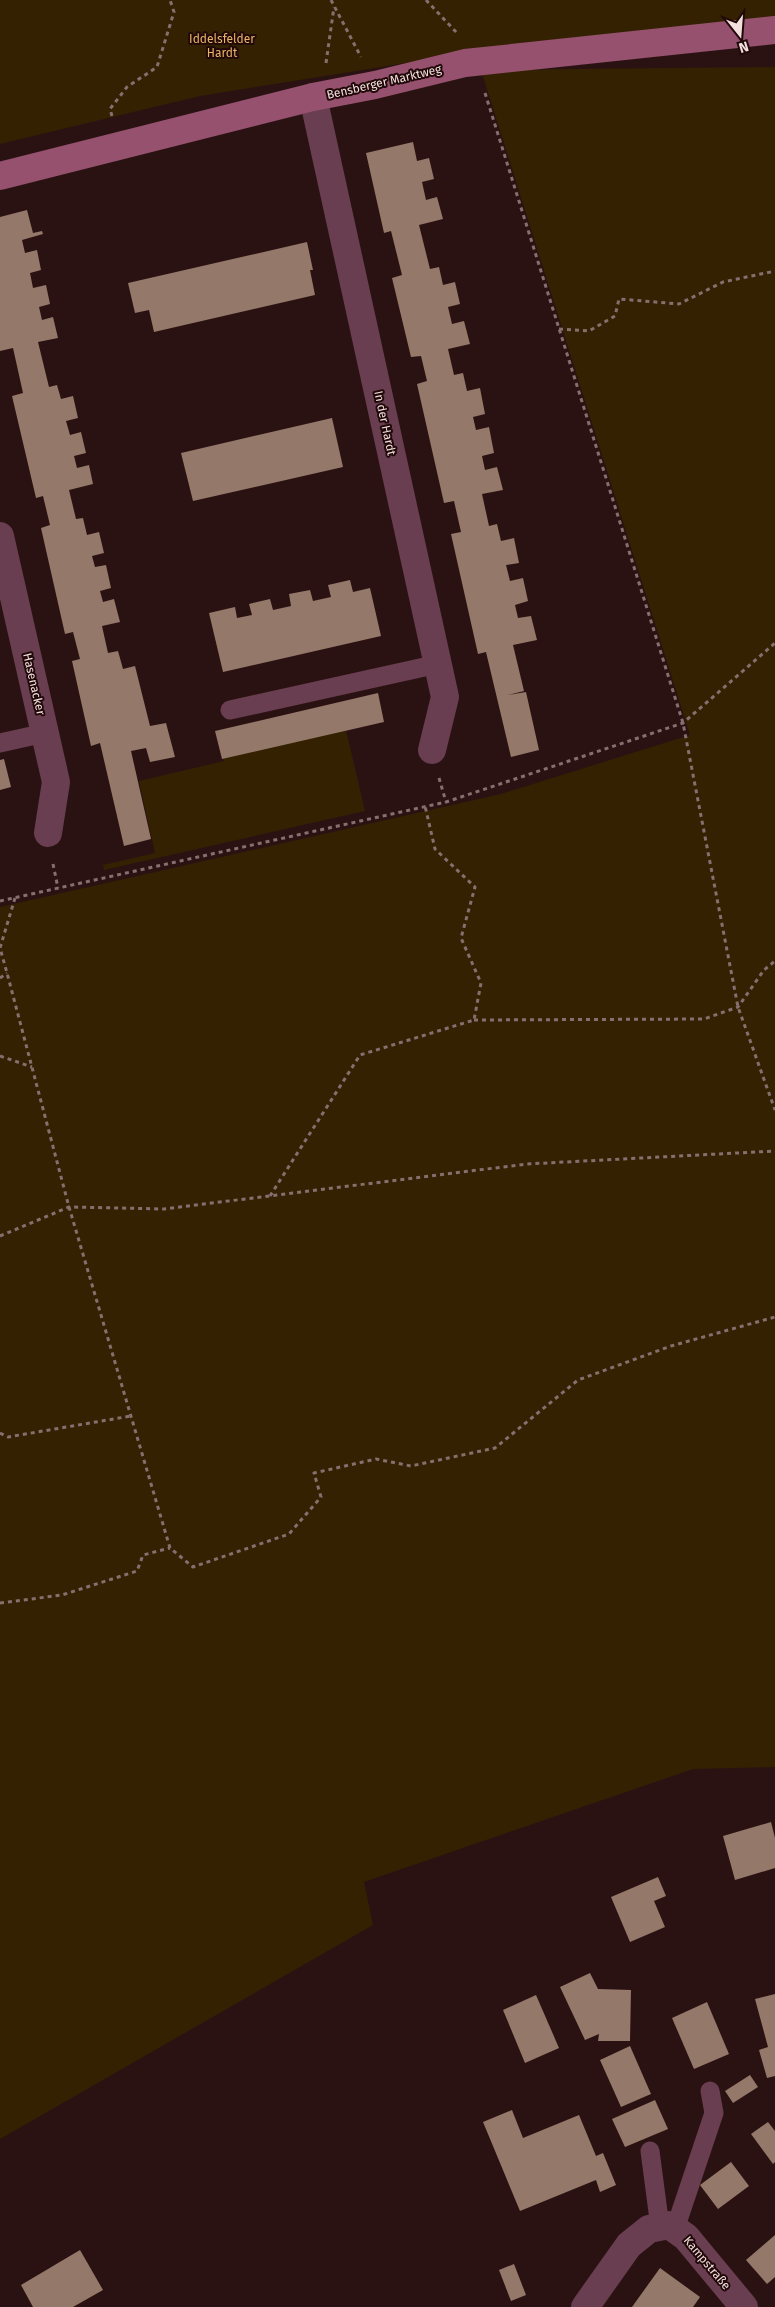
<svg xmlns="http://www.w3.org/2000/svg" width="775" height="2307" font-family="'Fira Sans',sans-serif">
<rect width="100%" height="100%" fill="#2b1212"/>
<!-- green -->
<g fill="#332102">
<polygon points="0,0 775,0 775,19 475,52 200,96 0,144"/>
<polygon points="775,67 775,1767 693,1769 364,1882 373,1925 0,2139 0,907 501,794 690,735 481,70"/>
<polygon points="346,730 365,811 104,870 103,865 155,853 139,781 224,761 223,757"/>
</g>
<!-- building -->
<g fill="#947869">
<polygon points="413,142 417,161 429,158 434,179 422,182 426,200 437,197 443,219 419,225 430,269 439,267 443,285 455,282 460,304 448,307 452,324 464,321 470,344 448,349 454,375 463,373 467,391 480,388 485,414 473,417 476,430 489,427 494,453 482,456 485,470 497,467 503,490 482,494 489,526 497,524 501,541 514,538 519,563 506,565 510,581 523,578 528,601 515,605 518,618 531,616 537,640 513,645 524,691 508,695 526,692 539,750 511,757 486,652 478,654 451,534 461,532 454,501 444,503 417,384 427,381 421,356 411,357 392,278 402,275 391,231 384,233 366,153"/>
<polygon points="27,210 33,233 42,231 43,234 22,240 25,253 37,250 41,270 30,273 33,288 46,285 50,304 39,307 42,320 53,317 58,338 38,342 49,387 57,385 61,399 73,396 78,418 66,421 70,435 81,432 86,453 74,456 77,468 89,465 93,484 69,490 76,519 83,518 87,535 99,532 104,553 92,556 95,567 106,565 111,588 100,591 103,602 114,599 120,622 102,626 108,653 118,651 123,669 135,666 150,726 166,723 175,757 150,762 146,748 131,751 151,839 124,846 100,743 91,746 72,661 80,659 73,632 65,634 41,528 50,525 43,496 36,498 12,396 23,393 13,348 0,351 0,217"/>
<polygon points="307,242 313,270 310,270 315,295 154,332 149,310 135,313 128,283"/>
<polygon points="332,418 343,467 193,501 181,453"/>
<polygon points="350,580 353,592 370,588 381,636 223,672 209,613 235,607 237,618 252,615 249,604 270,599 273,610 291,606 289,594 310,590 313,601 331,597 328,585"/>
<polygon points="378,693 384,722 222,759 215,731"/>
<polygon points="4,759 11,787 0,790 0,760"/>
<polygon points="771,1822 775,1838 775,1868 735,1880 723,1836"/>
<polygon points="658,1877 666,1896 654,1901 665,1927 630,1942 611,1897"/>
<polygon points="590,1973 598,1989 631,1990 630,2041 598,2041 599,2034 585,2040 560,1987"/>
<polygon points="775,1994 775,2076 767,2078 759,2050 768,2047 755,1999"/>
<polygon points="536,1995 559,2048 525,2063 503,2010"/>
<polygon points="707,2002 729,2054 694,2069 672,2018"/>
<polygon points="630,2046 651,2094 621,2107 600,2060"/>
<polygon points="750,2075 758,2087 733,2103 725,2091"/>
<polygon points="655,2100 668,2129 625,2147 612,2119"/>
<polygon points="512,2110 523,2138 579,2115 596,2156 603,2153 616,2185 600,2192 596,2180 520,2211 483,2122"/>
<polygon points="768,2122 775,2131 775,2162 773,2164 751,2134"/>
<polygon points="731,2162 749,2186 718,2209 700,2185"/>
<polygon points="775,2235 775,2277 767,2284 746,2260"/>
<polygon points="80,2250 103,2290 73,2307 33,2307 21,2285"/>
<polygon points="514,2264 526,2295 511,2301 499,2270"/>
<polygon points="660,2268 700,2297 693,2307 632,2307"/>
</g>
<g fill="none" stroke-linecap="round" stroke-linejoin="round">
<!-- path -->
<g stroke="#866f6f" stroke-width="3" stroke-dasharray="4 4" stroke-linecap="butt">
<polyline points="331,0 361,57"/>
<polyline points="426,0 457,33"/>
<polyline points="326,63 334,7"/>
<polyline points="485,93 683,723 738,1007 775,1110"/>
<polyline points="112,116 110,109 127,87 157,67 174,12 170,0"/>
<polyline points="559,329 589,331 615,316 619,299 679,304 723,282 775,271"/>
<polyline points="439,778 446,802"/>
<polyline points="53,864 58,888"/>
<polyline points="15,898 0,948 7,973 69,1207 170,1548 193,1567 289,1534 321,1497 314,1473 376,1459 411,1466 495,1448 578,1380 671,1346 775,1317"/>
<polyline points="0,901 446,802 683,723 775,643"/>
<polyline points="0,978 7,973"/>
<polyline points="474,1020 704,1019 738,1007 764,970 775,961"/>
<polyline points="0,1056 32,1067"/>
<polyline points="270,1196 360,1055 474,1020 481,983 461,938 475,887 435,849 425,806"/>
<polyline points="0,1236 69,1207 164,1209 527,1164 775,1151"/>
<polyline points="0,1433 8,1437 131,1416"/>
<polyline points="0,1603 62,1595 137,1571 143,1555 170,1548"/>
</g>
<!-- lane -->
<g stroke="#693e50" stroke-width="19">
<polyline points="230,710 438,664"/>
<polyline points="0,743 45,733"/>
<polyline points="650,2151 660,2227"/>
<polyline points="675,2229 714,2113 710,2091"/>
</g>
<!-- street -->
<g stroke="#693e50" stroke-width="28">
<polyline points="313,97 445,697 432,750"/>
<polyline points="0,536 56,782 48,833"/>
<polyline points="585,2307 629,2245 649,2229 669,2225 686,2237 744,2307"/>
</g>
<!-- secondary -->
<polyline stroke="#95516e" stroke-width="28" points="0,176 313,97 375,85 465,63 775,30"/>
</g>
<g text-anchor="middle" stroke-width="4" stroke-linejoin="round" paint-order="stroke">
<!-- park labels -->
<g font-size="12" fill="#eab567" stroke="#210909">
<text x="222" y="43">Iddelsfelder<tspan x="222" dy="14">Hardt</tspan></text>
</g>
<!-- street labels -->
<g font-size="12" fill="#f2dfde" stroke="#210909">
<text transform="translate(384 82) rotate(-13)" y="4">Bensberger Marktweg</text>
<text transform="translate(385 423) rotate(78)" y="4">In der Hardt</text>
<text transform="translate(34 684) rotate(77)" y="4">Hasenacker</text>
<text transform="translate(707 2263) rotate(50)" y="4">Kampstraße</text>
</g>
</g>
<!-- north arrow -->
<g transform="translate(740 35) rotate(163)" stroke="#210909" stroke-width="4" paint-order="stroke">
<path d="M0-4L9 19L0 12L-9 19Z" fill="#f2dfde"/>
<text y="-8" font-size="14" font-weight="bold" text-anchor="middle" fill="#f2dfde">N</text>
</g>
</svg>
